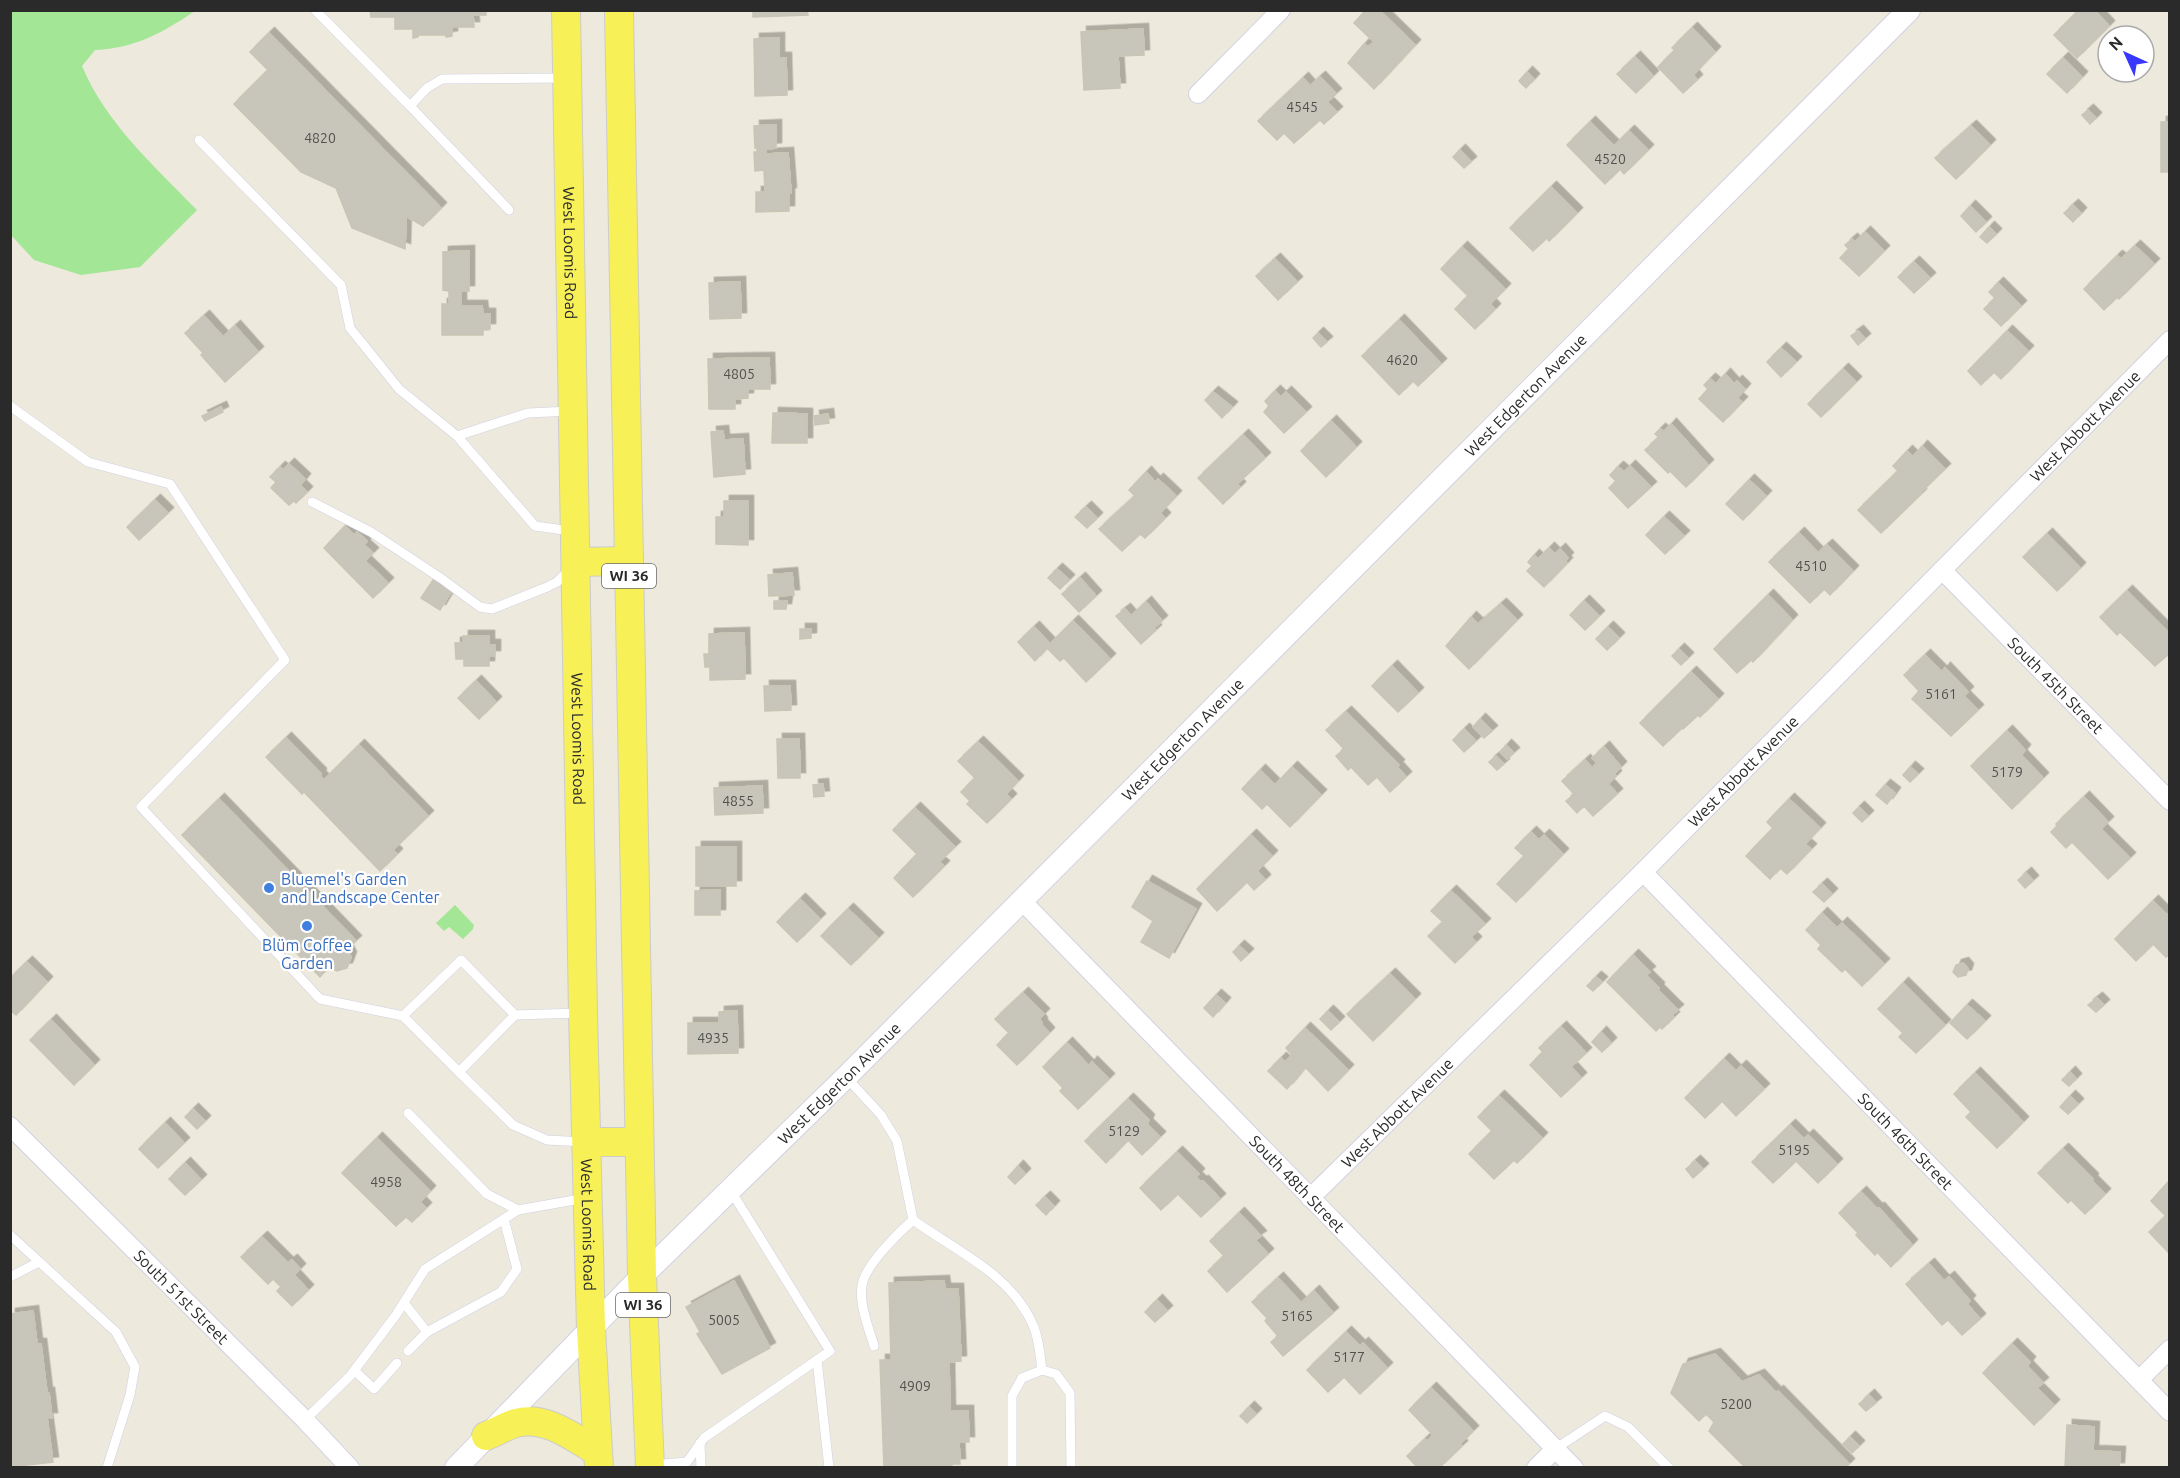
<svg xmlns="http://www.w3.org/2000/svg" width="2180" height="1478" font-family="Ubuntu,sans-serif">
<defs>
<filter id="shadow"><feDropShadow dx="5.5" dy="-5.5" stdDeviation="0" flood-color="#0004"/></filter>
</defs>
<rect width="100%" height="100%" fill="#ede9dc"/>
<!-- green -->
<g fill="#a2e696">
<path d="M 11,10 L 195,11 C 162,33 136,48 95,50 L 82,66 C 105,122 155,167 197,210 L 140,267 L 81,275 L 34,260 L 11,235 Z"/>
<polygon points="455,905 474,925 473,929 463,939 449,927 444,931 436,923"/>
</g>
<!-- building -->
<g fill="#c8c6bb" stroke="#c9c5b5" stroke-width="1.5" filter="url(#shadow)">
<polygon points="370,10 486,10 486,15 473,15 474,27 452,27 452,36 446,37 446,35 418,35 418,37 413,38 413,29 395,29 395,17 371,17"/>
<polygon points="753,10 807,10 808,15 753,17"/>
<polygon points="1366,10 1379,10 1415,45 1374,89 1348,63 1364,44 1368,47 1374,42 1354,23"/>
<polygon points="2079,10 2094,10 2109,26 2077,58 2054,35"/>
<polygon points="1692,28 1715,52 1693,75 1697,80 1683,93 1658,67 1675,50 1672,48"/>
<polygon points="1143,29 1144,55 1118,56 1120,88 1084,90 1081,32"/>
<polygon points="269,33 441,208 423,226 406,216 405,249 352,228 336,188 301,172 234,104 268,70 250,52"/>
<polygon points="779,38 779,58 786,58 787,95 755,96 754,39"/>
<polygon points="1635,57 1653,76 1636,93 1617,74"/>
<polygon points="2063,58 2082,77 2067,93 2047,74"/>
<polygon points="1527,72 1534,79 1526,88 1519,81"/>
<polygon points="1320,77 1336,94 1327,102 1337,112 1324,124 1320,120 1294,143 1284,133 1277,140 1258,121 1303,78 1310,86"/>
<polygon points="2088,110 2096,118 2090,124 2082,115"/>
<polygon points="1590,122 1614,146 1629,131 1648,150 1624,174 1620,169 1605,184 1567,145"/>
<rect x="2161" y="122" width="9" height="50"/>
<polygon points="776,125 776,148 766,149 766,154 788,153 791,193 789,193 789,211 756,212 756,192 765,192 764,170 755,171 754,152 757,152 757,148 755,148 754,126"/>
<polygon points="1971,126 1990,145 1956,179 1935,158"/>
<polygon points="1460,150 1471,162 1464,168 1453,157"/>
<polygon points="1551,187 1577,213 1549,241 1547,238 1533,251 1510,228"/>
<polygon points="2073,205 2081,213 2073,222 2064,213"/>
<polygon points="1970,206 1986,222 1976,232 1961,216"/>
<polygon points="1989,227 1996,234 1987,243 1980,237"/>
<polygon points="1865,232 1884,251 1859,276 1840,258 1849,249 1845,245 1852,239 1855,242"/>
<polygon points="2135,246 2154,264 2119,299 2117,297 2104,310 2084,289 2117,256 2121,259"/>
<polygon points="1462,247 1505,289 1490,304 1495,309 1475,329 1455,309 1468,296 1441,269"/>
<polygon points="469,251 469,291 461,291 461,306 482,306 483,314 490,314 490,329 483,329 483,335 442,335 442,304 449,304 449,291 443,290 443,252"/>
<polygon points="1275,259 1297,282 1278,300 1256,276"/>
<polygon points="1914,262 1930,278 1914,293 1898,277"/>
<polygon points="740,282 741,318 710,319 709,283"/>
<polygon points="1998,283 2021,306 2001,326 1984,309 1995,298 1989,292"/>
<polygon points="204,316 223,337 235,326 258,352 225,382 201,355 203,353 185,333"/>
<polygon points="1399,320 1441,364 1418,386 1413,381 1399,395 1362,356"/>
<polygon points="1858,331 1865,339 1858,345 1851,336"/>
<polygon points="2007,331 2028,351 2001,379 1994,372 1981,385 1968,371"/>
<polygon points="1318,333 1327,342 1321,347 1313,338"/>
<polygon points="1781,348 1796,362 1781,377 1767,362"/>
<polygon points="769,358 770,389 748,389 748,398 735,399 735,409 709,409 708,359"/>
<polygon points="1843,369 1856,382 1821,417 1808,404"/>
<polygon points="1725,374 1734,384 1737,381 1745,389 1737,398 1742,402 1723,422 1699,399 1708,389 1704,385 1710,379 1716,384"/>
<polygon points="1275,391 1281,397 1286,392 1306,412 1284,433 1264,412 1269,406 1265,401"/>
<polygon points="1213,392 1232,407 1222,418 1205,400"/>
<polygon points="221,407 223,412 205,421 202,416"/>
<polygon points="773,413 807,414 807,443 772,443"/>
<polygon points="828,414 829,423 815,425 814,416"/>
<polygon points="1331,421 1356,447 1326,477 1301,451"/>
<polygon points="1671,424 1708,465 1686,487 1670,471 1668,473 1645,450 1659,437 1655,434 1660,429 1664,432"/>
<polygon points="723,431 724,440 743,439 745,474 714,477 711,432"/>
<polygon points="1243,435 1265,458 1237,484 1240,487 1223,504 1198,478"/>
<polygon points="1922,446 1945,469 1920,493 1921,494 1881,533 1858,510 1898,471 1893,466 1907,451 1913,457"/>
<polygon points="289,464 305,479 300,485 307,492 296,503 294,501 289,505 271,488 276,482 270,477 280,467 283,470"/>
<polygon points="1630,466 1651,487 1628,508 1609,488 1616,481 1610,475 1618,467 1624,472"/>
<polygon points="1146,472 1155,482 1158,479 1176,496 1160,513 1165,518 1145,538 1140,534 1122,551 1099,529 1135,496 1129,490"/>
<polygon points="1749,480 1766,496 1743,520 1726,504"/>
<polygon points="155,500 168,513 139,540 127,527"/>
<polygon points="724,501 748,501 748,545 716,544 716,517 724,517"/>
<polygon points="1086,507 1097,518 1087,528 1075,517"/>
<polygon points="1664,517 1684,536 1665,554 1646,535"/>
<polygon points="345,526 354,535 357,532 367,541 364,545 373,553 365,561 388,583 373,598 324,548"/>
<polygon points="1799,533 1818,553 1827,545 1853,571 1830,595 1824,589 1810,603 1769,562"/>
<polygon points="2047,534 2080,568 2057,591 2023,557"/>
<polygon points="1549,548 1555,554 1560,549 1568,558 1565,561 1567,563 1544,587 1527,571 1532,566 1528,562 1534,555 1538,559"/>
<polygon points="1057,569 1069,580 1060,589 1048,578"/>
<polygon points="792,573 794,595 769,596 768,575"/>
<polygon points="1080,578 1096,596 1079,612 1062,594"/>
<polygon points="433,580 451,592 440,610 421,598"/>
<polygon points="2127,591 2170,634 2170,653 2155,666 2120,632 2117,635 2100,617"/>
<polygon points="1768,595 1792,620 1753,662 1751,660 1737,673 1714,649"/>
<polygon points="774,601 787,601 786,609 774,609"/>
<polygon points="1584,601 1599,616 1585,630 1570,615"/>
<polygon points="1146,602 1162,621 1154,628 1156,630 1141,644 1116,616 1125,609 1131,616"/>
<polygon points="1501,604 1517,620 1469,669 1446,646 1471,617 1478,624"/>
<polygon points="1073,621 1110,659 1086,682 1064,658 1060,661 1047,648 1035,661 1018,642 1034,627 1050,644"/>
<polygon points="1608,627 1619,638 1607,650 1596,639"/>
<polygon points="800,629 811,629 811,638 800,639"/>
<polygon points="744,633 745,679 710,680 710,667 705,667 704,654 709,654 709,634"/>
<polygon points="463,636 489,636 489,645 495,645 495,656 489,656 489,666 464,666 464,659 456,659 455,643 463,643"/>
<polygon points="1679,649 1688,658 1681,665 1672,656"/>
<polygon points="1925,655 1942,672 1945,668 1968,692 1964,696 1978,710 1951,736 1912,699 1919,691 1904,675"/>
<polygon points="1392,666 1418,693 1398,712 1372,686"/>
<polygon points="1691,672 1718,699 1700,717 1698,715 1683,729 1682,728 1663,746 1640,723"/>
<polygon points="476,681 496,702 479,719 458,698"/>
<polygon points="764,686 790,686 791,710 765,711"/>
<polygon points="1346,712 1399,765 1397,767 1406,777 1390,792 1377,777 1368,785 1351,767 1348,770 1336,756 1344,749 1326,730"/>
<polygon points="1480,719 1492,731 1484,738 1473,727"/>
<polygon points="1464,729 1476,741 1464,752 1453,740"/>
<polygon points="2007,731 2025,750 2021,755 2043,778 2012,809 1971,766"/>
<polygon points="286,738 321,774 320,776 324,780 359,745 428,816 393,850 397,854 380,871 304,792 302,794 266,757"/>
<polygon points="777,739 799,739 800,778 778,778"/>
<polygon points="978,742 1018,781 1006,794 1011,799 987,823 967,804 970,801 961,792 975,778 958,761"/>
<polygon points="1506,745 1514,753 1507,759 1500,752"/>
<polygon points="1604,747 1621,767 1614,774 1616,776 1608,784 1617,794 1593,816 1584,806 1577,813 1566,801 1574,794 1562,781 1585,760 1592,768 1597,763 1592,758"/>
<polygon points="1496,756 1504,764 1497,770 1489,762"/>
<polygon points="1292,767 1321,795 1290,827 1267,804 1262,809 1242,789 1260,770 1275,785"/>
<polygon points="1910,767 1918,774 1910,782 1903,775"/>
<polygon points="823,784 824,796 814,797 813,785"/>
<polygon points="1885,785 1895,793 1887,804 1876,795"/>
<polygon points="762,786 763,813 715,815 714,788"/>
<polygon points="2084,797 2108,822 2101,829 2130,858 2108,879 2072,842 2066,848 2051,832 2057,826 2056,824"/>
<polygon points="219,799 356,941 347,949 351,957 347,968 337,971 329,967 320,977 182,835"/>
<polygon points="1789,799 1820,828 1805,844 1811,849 1787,874 1780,868 1770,879 1746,856 1773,828 1767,822"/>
<polygon points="1859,807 1868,816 1862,822 1853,813"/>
<polygon points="915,808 955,847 939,862 944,866 913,897 894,878 917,854 893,830"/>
<polygon points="1531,832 1539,840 1544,835 1563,854 1516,902 1497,884 1524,856 1515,848"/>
<polygon points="1251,835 1272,856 1257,871 1265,880 1254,890 1247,882 1217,911 1197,889"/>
<rect x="696" y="847" width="40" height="39"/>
<polygon points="2026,873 2033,881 2025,888 2018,880"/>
<polygon points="1147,881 1196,909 1169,958 1141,942 1153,921 1132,907"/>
<polygon points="1822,884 1832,894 1824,902 1813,892"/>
<polygon points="720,890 720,915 695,915 695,891"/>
<polygon points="1451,891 1485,924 1471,937 1476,942 1455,963 1428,936 1443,922 1431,911"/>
<polygon points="800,899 820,919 797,942 777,922"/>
<polygon points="2153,901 2167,915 2170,913 2170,954 2166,957 2153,944 2136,961 2115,939"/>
<polygon points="848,909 878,938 851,965 821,936"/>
<polygon points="1822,913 1837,928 1842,923 1884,964 1862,986 1845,969 1842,972 1818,949 1821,945 1806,930"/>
<polygon points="1239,946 1248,954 1241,961 1233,952"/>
<polygon points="1633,955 1650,972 1646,975 1659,988 1658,990 1678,1010 1672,1015 1674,1017 1662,1029 1660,1027 1656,1031 1607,982"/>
<polygon points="27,962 47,982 16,1015 10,1010 10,978"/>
<polygon points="1963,963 1968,969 1966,975 1958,977 1953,972 1956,965"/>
<polygon points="1390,974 1415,999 1373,1041 1347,1014"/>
<polygon points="1596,977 1602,982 1593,991 1587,986"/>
<polygon points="1903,983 1945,1025 1916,1053 1899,1037 1903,1033 1878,1009"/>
<polygon points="1023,993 1044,1014 1039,1019 1042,1023 1041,1024 1049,1033 1017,1065 997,1045 1009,1033 995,1019"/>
<polygon points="1216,995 1225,1003 1213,1017 1204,1008"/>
<polygon points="2097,998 2104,1005 2096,1012 2088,1005"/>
<polygon points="1967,1005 1985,1021 1967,1039 1950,1023"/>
<polygon points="737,1011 738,1053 688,1054 688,1023 719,1023 719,1012"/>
<polygon points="1328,1011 1339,1022 1331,1030 1320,1019"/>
<polygon points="51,1020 94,1065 74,1085 30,1040"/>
<polygon points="1561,1027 1586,1053 1571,1067 1581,1078 1561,1097 1530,1065 1543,1052 1539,1048"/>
<polygon points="1305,1028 1348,1070 1328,1091 1305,1067 1287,1089 1268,1071 1281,1058 1285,1062 1292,1055 1286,1048"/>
<polygon points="1601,1032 1611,1043 1602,1052 1592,1042"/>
<polygon points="1067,1043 1089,1066 1092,1062 1109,1079 1078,1109 1060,1091 1063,1088 1043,1067"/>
<polygon points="1724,1059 1736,1071 1741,1066 1764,1089 1736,1116 1722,1101 1705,1118 1685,1098"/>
<polygon points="2070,1072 2076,1079 2069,1086 2062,1080"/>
<polygon points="1975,1073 2023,1122 1997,1148 1966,1117 1971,1112 1954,1094"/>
<polygon points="1499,1096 1542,1138 1517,1163 1514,1160 1494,1179 1469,1154 1492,1131 1478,1117"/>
<polygon points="2070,1096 2078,1104 2068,1114 2060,1107"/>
<polygon points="1128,1099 1149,1120 1147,1124 1160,1137 1142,1155 1128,1140 1106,1163 1085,1141"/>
<polygon points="193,1109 205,1121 197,1129 185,1117"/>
<polygon points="165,1123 184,1143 158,1168 139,1149"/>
<polygon points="1790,1125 1804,1139 1808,1135 1837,1164 1818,1183 1796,1161 1773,1183 1752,1162"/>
<polygon points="377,1138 430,1191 420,1202 426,1208 412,1222 406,1217 396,1226 342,1173"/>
<polygon points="2063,1149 2093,1179 2092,1181 2105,1194 2085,1214 2071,1200 2068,1203 2038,1173"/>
<polygon points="1177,1152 1199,1174 1196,1177 1201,1182 1203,1181 1220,1199 1201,1217 1178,1194 1161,1210 1140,1188"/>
<polygon points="1695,1161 1703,1169 1693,1178 1686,1169"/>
<polygon points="185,1163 201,1180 185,1195 169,1179"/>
<polygon points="1018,1166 1025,1174 1015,1184 1008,1177"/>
<polygon points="2170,1180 2170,1251 2168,1252 2149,1232 2166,1216 2151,1201"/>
<polygon points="1861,1192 1877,1209 1879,1208 1912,1245 1891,1267 1877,1252 1875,1255 1856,1235 1858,1233 1839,1213"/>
<polygon points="1045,1197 1054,1206 1046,1215 1036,1205"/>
<polygon points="1239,1213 1261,1236 1255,1240 1268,1254 1227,1292 1208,1271 1224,1256 1210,1241"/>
<polygon points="262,1237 288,1263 292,1260 300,1269 294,1275 308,1290 292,1306 277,1291 281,1287 273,1279 268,1284 241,1257"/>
<polygon points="1929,1264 1944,1281 1949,1277 1970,1301 1967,1304 1980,1319 1962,1335 1948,1320 1942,1325 1906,1284"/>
<polygon points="1278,1278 1301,1303 1314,1291 1333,1313 1283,1356 1271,1342 1278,1336 1265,1321 1267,1318 1252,1302"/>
<polygon points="734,1281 770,1348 722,1374 697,1334 700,1332 686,1307"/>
<polygon points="944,1281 945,1289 958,1289 961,1361 949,1362 950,1411 968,1411 969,1442 959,1442 960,1464 952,1464 952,1468 884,1468 880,1360 891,1360 889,1283"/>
<polygon points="1157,1300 1167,1311 1155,1322 1145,1312"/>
<polygon points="33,1311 37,1344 41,1344 47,1393 49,1393 52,1418 47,1418 53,1462 10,1467 10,1314"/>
<polygon points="1346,1332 1360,1346 1363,1343 1387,1368 1360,1394 1344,1377 1328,1392 1307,1370"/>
<polygon points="2012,1344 2030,1362 2027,1366 2043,1383 2037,1388 2054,1405 2034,1425 1983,1373"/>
<polygon points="1715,1354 1742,1382 1759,1375 1776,1393 1778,1391 1849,1464 1845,1468 1746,1468 1709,1431 1714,1422 1706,1414 1699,1421 1671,1393 1683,1364"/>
<polygon points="1431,1388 1473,1431 1460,1444 1462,1446 1439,1468 1418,1468 1407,1456 1425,1439 1427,1441 1433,1435 1409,1410"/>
<polygon points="1869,1395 1876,1403 1866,1411 1859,1404"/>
<polygon points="1249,1407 1256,1414 1247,1423 1240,1416"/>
<polygon points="2067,1425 2094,1427 2093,1451 2120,1452 2119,1468 2065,1468"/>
<polygon points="1850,1437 1859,1446 1852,1453 1843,1444"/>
</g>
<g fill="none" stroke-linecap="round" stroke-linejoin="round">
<!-- service casing -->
<g stroke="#d1d1e4" stroke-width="10">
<g id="service">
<polyline points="316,11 410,106 427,88 442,79 565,78"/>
<polyline points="410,106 509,210"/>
<polyline points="199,140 341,285 350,328 399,389 457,436 535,526 571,531"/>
<polyline points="10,406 88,462 170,484 285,660 141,807 320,999 403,1016 461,960 515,1015"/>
<polyline points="457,436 528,413 571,411"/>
<polyline points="312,502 371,532 442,579 480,607 492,609 547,587 557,582 568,571"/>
<polyline points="580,1013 515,1015 459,1072 513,1125 547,1140 584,1142"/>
<polyline points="403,1016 459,1072"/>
<path d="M 846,1077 L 881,1115 L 897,1141 L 913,1220 C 956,1251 1011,1274 1033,1325 C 1039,1338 1040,1356 1042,1370"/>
<polyline points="408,1113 487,1194 518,1210"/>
<polyline points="10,1235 116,1332 135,1367 130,1395 107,1468"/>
<polyline points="10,1277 39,1262"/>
<polyline points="404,1303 427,1332 501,1292 517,1269 504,1219"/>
<path d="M 874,1346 C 869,1328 857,1301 863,1281 C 869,1262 898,1233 913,1220"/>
<polyline points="408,1351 427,1332"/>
<polyline points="817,1360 829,1468"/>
<polyline points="355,1371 374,1389 397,1363"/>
<polyline points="305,1420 350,1376 396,1315 425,1269 518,1210 586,1198"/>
<polyline points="700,1443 701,1468"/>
<polyline points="1555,1449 1605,1416 1628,1427 1669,1468"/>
<polyline points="652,1465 687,1462 704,1438 830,1351 731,1191"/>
<polyline points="1012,1468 1012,1396 1022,1378 1042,1370 1056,1374 1070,1393 1071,1468"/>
</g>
</g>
<!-- minor casing -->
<g stroke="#d1d1e4" stroke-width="20">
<g id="minor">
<polyline points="1198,94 1281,10"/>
<path id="s1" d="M 1942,570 L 2170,801"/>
<path id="s2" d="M 1643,872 L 2170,1412"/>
<path id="s3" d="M 1021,900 L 1574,1468"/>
<path id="s4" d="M 10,1126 L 305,1420 L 350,1468"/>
<path id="s5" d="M 1310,1198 L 1643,872 L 2170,340"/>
<polyline points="2139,1380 2170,1349"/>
<polyline points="1536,1468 1555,1449"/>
</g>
</g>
<!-- tertiary casing -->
<g stroke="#d1d1e4" stroke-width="24">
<g id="tertiary">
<path id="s6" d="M 456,1468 L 642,1276 L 846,1077 L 1909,10"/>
</g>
</g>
<!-- primary casing -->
<g stroke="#ccc" stroke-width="30">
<g id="primary">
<path id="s7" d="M 566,10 L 583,1013 L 591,1329 L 599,1468"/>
<polyline points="619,10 642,1276 650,1468"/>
<polyline points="576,562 629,561"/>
<polyline points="587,1142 639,1142"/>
<path d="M 486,1436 C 496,1432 506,1426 516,1423 C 546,1415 574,1438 598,1452"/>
</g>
</g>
<!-- service -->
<use href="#service" stroke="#fff" stroke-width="9"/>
<!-- minor -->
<use href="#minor" stroke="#fff" stroke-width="18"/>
<!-- tertiary -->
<use href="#tertiary" stroke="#fff" stroke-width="22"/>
<!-- primary -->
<use href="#primary" stroke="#f7f057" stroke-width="28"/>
</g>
<!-- markers -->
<g fill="#3f7fe0" stroke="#fff" stroke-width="2">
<circle cx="269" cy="888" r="6"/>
<circle cx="307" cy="926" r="6"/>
</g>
<g text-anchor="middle" stroke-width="4.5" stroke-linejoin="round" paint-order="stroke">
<!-- number labels -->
<g font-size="14" fill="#52514e">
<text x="1302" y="112">4545</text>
<text x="320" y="143">4820</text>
<text x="1610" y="164">4520</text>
<text x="1402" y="365">4620</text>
<text x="739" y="379">4805</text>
<text x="1811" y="571">4510</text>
<text x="1941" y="699">5161</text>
<text x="2007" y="777">5179</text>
<text x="738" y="806">4855</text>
<text x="713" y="1043">4935</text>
<text x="1124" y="1136">5129</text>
<text x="1794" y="1155">5195</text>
<text x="386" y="1187">4958</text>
<text x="1297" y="1321">5165</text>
<text x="724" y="1325">5005</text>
<text x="1349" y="1362">5177</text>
<text x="915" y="1391">4909</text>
<text x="1736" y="1409">5200</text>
</g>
<!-- shield labels -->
<g fill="#fff" stroke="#6a6a6a" stroke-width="1.5">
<rect x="602" y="564" width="54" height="24" rx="4.5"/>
<rect x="616" y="1293" width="54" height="24" rx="4.5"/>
</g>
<g font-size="15" font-weight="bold" fill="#2a2a2a">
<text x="629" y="581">WI 36</text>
<text x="643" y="1310">WI 36</text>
</g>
<!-- street labels -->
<g font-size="16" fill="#2a2a2a" stroke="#fff">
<text dy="6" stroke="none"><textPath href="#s7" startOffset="243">West Loomis Road</textPath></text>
<text dy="6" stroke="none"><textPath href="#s6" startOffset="1515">West Edgerton Avenue</textPath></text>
<text dy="6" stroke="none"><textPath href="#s5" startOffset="1094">West Abbott Avenue</textPath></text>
<text dy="6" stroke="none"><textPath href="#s1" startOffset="162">South 45th Street</textPath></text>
<text dy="6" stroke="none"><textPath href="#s6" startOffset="1029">West Edgerton Avenue</textPath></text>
<text dy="6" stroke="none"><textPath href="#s7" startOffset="729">West Loomis Road</textPath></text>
<text dy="6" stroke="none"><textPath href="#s5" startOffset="608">West Abbott Avenue</textPath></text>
<text dy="6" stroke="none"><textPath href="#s6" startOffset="543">West Edgerton Avenue</textPath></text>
<text dy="6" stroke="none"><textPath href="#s5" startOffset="122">West Abbott Avenue</textPath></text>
<text dy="6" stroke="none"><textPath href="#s2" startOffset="376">South 46th Street</textPath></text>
<text dy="6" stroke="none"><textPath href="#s3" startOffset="396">South 48th Street</textPath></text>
<text dy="6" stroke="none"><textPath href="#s7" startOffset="1215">West Loomis Road</textPath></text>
<text dy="6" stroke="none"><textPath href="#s4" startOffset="242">South 51st Street</textPath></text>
</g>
<!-- shop labels -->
<g font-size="16" fill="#366cbe" stroke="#fff" text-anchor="start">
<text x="281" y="885">Bluemel's Garden<tspan x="281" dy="18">and Landscape Center</tspan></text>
<text x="307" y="951" text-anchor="middle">Blüm Coffee<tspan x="307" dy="18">Garden</tspan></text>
</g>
</g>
<!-- border -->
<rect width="2180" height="1478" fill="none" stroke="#2a2a2a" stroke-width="24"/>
<!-- north arrow -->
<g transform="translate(2126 54) rotate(315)"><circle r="28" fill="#ffffff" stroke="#aaaaaa" stroke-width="1.5"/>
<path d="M0-4.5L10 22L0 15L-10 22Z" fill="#3837ff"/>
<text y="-9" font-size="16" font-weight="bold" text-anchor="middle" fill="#2a2a2a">N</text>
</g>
</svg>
